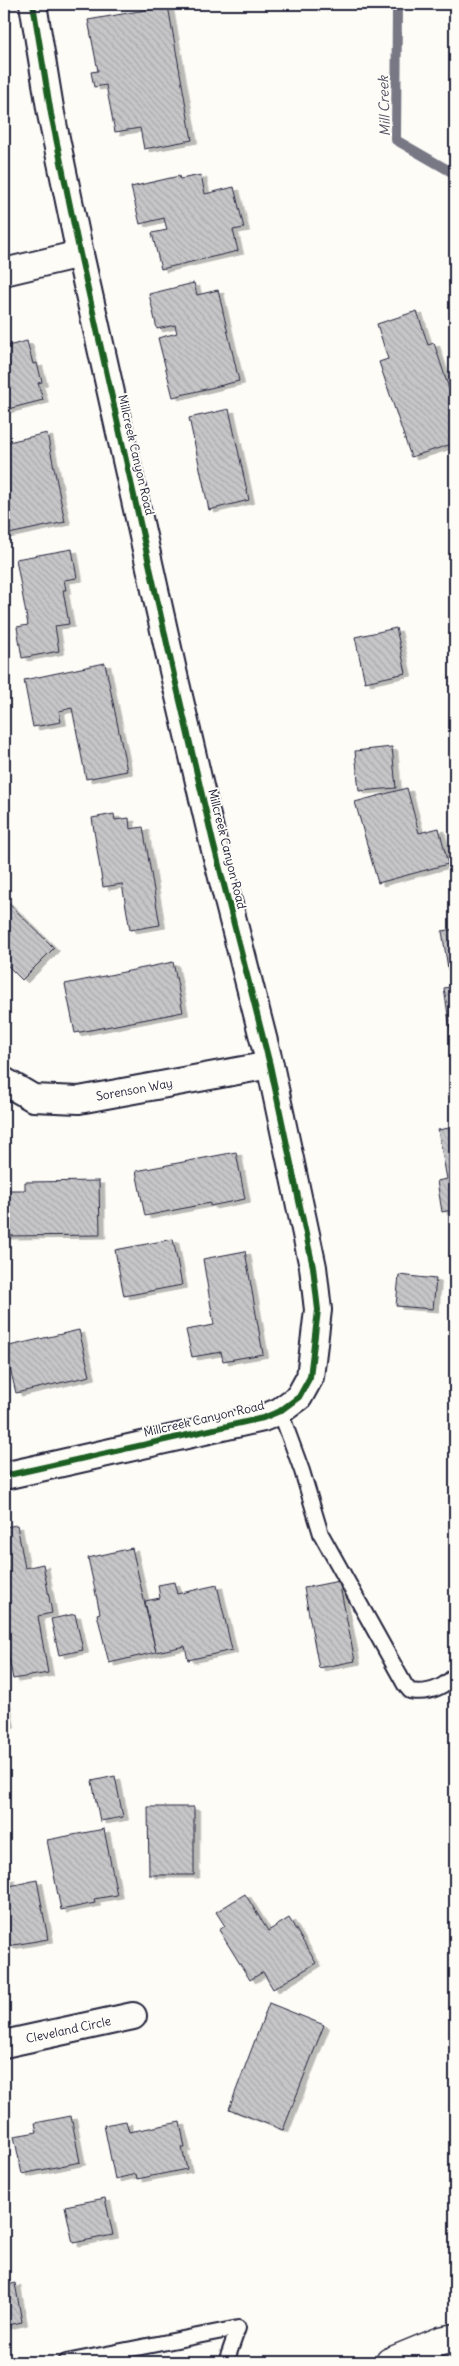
<svg xmlns="http://www.w3.org/2000/svg" width="459" height="2366" font-family="Delius,sans-serif">
<defs>
<pattern id="building-back-hatch" width="6" height="6" patternUnits="userSpaceOnUse" patternTransform="scale(1.25)"><rect width="6" height="6" fill="#c6c6c8"/><path d="M-1 5l2 2M0 0l6 6M5-1l2 2" fill="none" stroke="#aaaaad"/></pattern>
<filter id="shadow"><feDropShadow dx="5.5" dy="3" stdDeviation="0" flood-color="#0004"/></filter>
</defs>
<rect width="100%" height="100%" fill="#fdfcf7"/>
<filter id="ink" filterUnits="userSpaceOnUse"><feTurbulence type="fractalNoise" baseFrequency=".02" numOctaves="2"/><feDisplacementMap in="SourceGraphic" scale="10" xChannelSelector="R" yChannelSelector="G"/><feConvolveMatrix kernelMatrix="1 2 1 2 8 2 1 2 1" color-interpolation-filters="sRGB"/></filter>
<g filter="url(#ink)">
<g fill="none" stroke-linecap="round" stroke-linejoin="round">
<!-- stream -->
<polyline stroke="#787885" stroke-width="10" points="397,4 396,140 455,174"/>
</g>
<!-- building -->
<g fill="url(#building-back-hatch)" stroke="#22223b" filter="url(#shadow)">
<polygon points="168,6 192,140 144,149 140,128 115,132 106,85 94,87 91,72 98,71 88,20"/>
<polygon points="201,175 205,194 234,187 244,228 233,230 238,251 161,269 152,233 167,230 164,218 140,224 131,187 179,176 180,179"/>
<polygon points="194,283 197,295 218,290 239,381 173,397 158,338 177,333 175,325 157,329 149,294"/>
<polygon points="417,311 428,345 434,343 455,407 455,443 411,457 379,362 388,359 377,324"/>
<polygon points="27,341 33,364 37,363 42,382 38,383 43,400 4,410 4,347"/>
<polygon points="229,409 249,500 209,510 189,418"/>
<polygon points="47,433 65,522 4,535 4,443"/>
<polygon points="72,549 77,578 64,580 66,590 63,590 69,624 55,626 59,651 22,658 17,627 28,625 16,559"/>
<polygon points="396,628 406,673 365,682 355,637"/>
<polygon points="105,663 127,771 86,779 72,708 59,711 61,722 33,727 24,680"/>
<polygon points="392,747 396,788 359,791 355,751"/>
<polygon points="407,788 419,833 439,828 448,864 378,883 355,802"/>
<polygon points="114,814 115,820 129,818 130,829 143,827 160,925 130,930 122,884 103,887 92,818"/>
<polygon points="4,899 54,948 22,980 4,962"/>
<polygon points="455,929 455,1042 452,1042 444,988 451,987 442,931"/>
<polygon points="173,962 183,1012 75,1033 65,984"/>
<polygon points="455,1127 455,1226 452,1210 442,1212 437,1181 447,1179 438,1130"/>
<polygon points="236,1152 245,1199 210,1206 210,1203 145,1216 136,1171"/>
<polygon points="99,1181 100,1235 4,1236 4,1190 25,1190 25,1182"/>
<polygon points="173,1239 182,1285 124,1296 115,1250"/>
<polygon points="245,1251 263,1354 223,1361 221,1352 192,1357 186,1330 214,1325 203,1259"/>
<polygon points="399,1275 436,1279 433,1309 396,1306"/>
<polygon points="79,1330 90,1376 16,1393 5,1347"/>
<polygon points="450,1442 455,1442 455,1472"/>
<polygon points="17,1525 25,1568 43,1564 52,1613 38,1616 48,1673 13,1679 4,1633 4,1527"/>
<polygon points="132,1548 156,1652 109,1663 97,1614 100,1613 88,1558"/>
<polygon points="339,1581 355,1661 319,1668 304,1588"/>
<polygon points="174,1582 177,1594 217,1585 232,1650 188,1660 185,1646 156,1652 145,1601 160,1598 158,1585"/>
<polygon points="75,1614 83,1650 59,1655 51,1619"/>
<polygon points="4,1696 9,1725 4,1726"/>
<polygon points="115,1776 123,1817 100,1821 92,1781"/>
<polygon points="148,1807 194,1807 194,1875 149,1875"/>
<polygon points="104,1829 117,1895 94,1899 95,1903 61,1910 47,1840"/>
<polygon points="9,1877 10,1886 37,1880 48,1939 8,1946 6,1940 4,1940 4,1878"/>
<polygon points="245,1894 268,1931 289,1918 316,1963 273,1989 263,1972 250,1980 219,1930 225,1926 216,1912"/>
<polygon points="269,2003 324,2025 283,2130 229,2109"/>
<polygon points="71,2116 80,2162 22,2174 14,2136 37,2132 35,2123"/>
<polygon points="126,2121 129,2132 180,2122 185,2148 182,2148 187,2169 137,2179 136,2174 115,2179 104,2125"/>
<polygon points="105,2198 113,2235 73,2243 65,2206"/>
<polygon points="15,2283 22,2322 4,2326 4,2286"/>
</g>
<g fill="none" stroke-linecap="round" stroke-linejoin="round">
<!-- lane casing -->
<g stroke="#22223b" stroke-width="18">
<g id="lane">
<path d="M 280,1411 L 302,1471 L 321,1534 L 405,1685 L 410,1691 C 428,1694 443,1688 455,1675"/>
<polyline points="66,2362 238,2328 226,2362"/>
</g>
</g>
<!-- street casing -->
<g stroke="#22223b" stroke-width="30">
<g id="street">
<polyline points="4,272 80,254"/>
<path id="s1" d="M 4,1081 L 33,1098 L 79,1100 L 270,1065"/>
<polyline points="4,1476 263,1418 280,1411 299,1397 310,1377 318,1310 313,1267 270,1065 213,842 174,675 80,254 51,114 33,4"/>
<path id="s2" d="M 4,2044 L 133,2016"/>
</g>
</g>
<!-- secondary casing -->
<g stroke="#22223b" stroke-width="31">
<polyline id="secondary" points="390,2362 441,2341 455,2338"/>
</g>
<!-- lane -->
<use href="#lane" stroke="#fdfcf7" stroke-width="14"/>
<!-- street -->
<use href="#street" stroke="#fdfcf7" stroke-width="26"/>
<!-- secondary -->
<use href="#secondary" stroke="#fdfcf7" stroke-width="28"/>
<!-- cycleway casing -->
<g stroke="#fdfcf7" stroke-width="9">
<polyline id="cycleway" points="4,1476 263,1418 280,1411 299,1397 310,1377 318,1310 313,1267 270,1065 213,842 174,675 80,254 51,114 33,4"/>
</g>
<!-- cycleway -->
<use href="#cycleway" stroke="#1b5e20" stroke-width="6"/>
</g>
</g>
<g text-anchor="middle" stroke-width="4" stroke-linejoin="round" paint-order="stroke">
<!-- street labels -->
<g font-size="12" fill="#22223b" stroke="#fdfcf7">
<text transform="translate(136 455) rotate(77)" y="4">Millcreek Canyon Road</text>
<text transform="translate(227 849) rotate(76)" y="4">Millcreek Canyon Road</text>
<text dy="4" stroke="none"><textPath href="#s1" startOffset="136">Sorenson Way</textPath></text>
<text transform="translate(204 1419) rotate(-13)" y="4">Millcreek Canyon Road</text>
<text dy="4" stroke="none"><textPath href="#s2" startOffset="66">Cleveland Circle</textPath></text>
</g>
<!-- water labels -->
<g font-size="14" font-style="italic" fill="#545466" stroke="#fdfcf7">
<text transform="translate(384 106) rotate(-92)" y="5">Mill Creek</text>
</g>
</g>
<!-- margin -->
<rect width="459" height="2366" fill="none" stroke="#fdfcf7" stroke-width="20"/>
<rect x="10" y="10" width="439" height="2346" fill="none" stroke="#22223b" stroke-width="2" filter="url(#ink)"/>
</svg>
